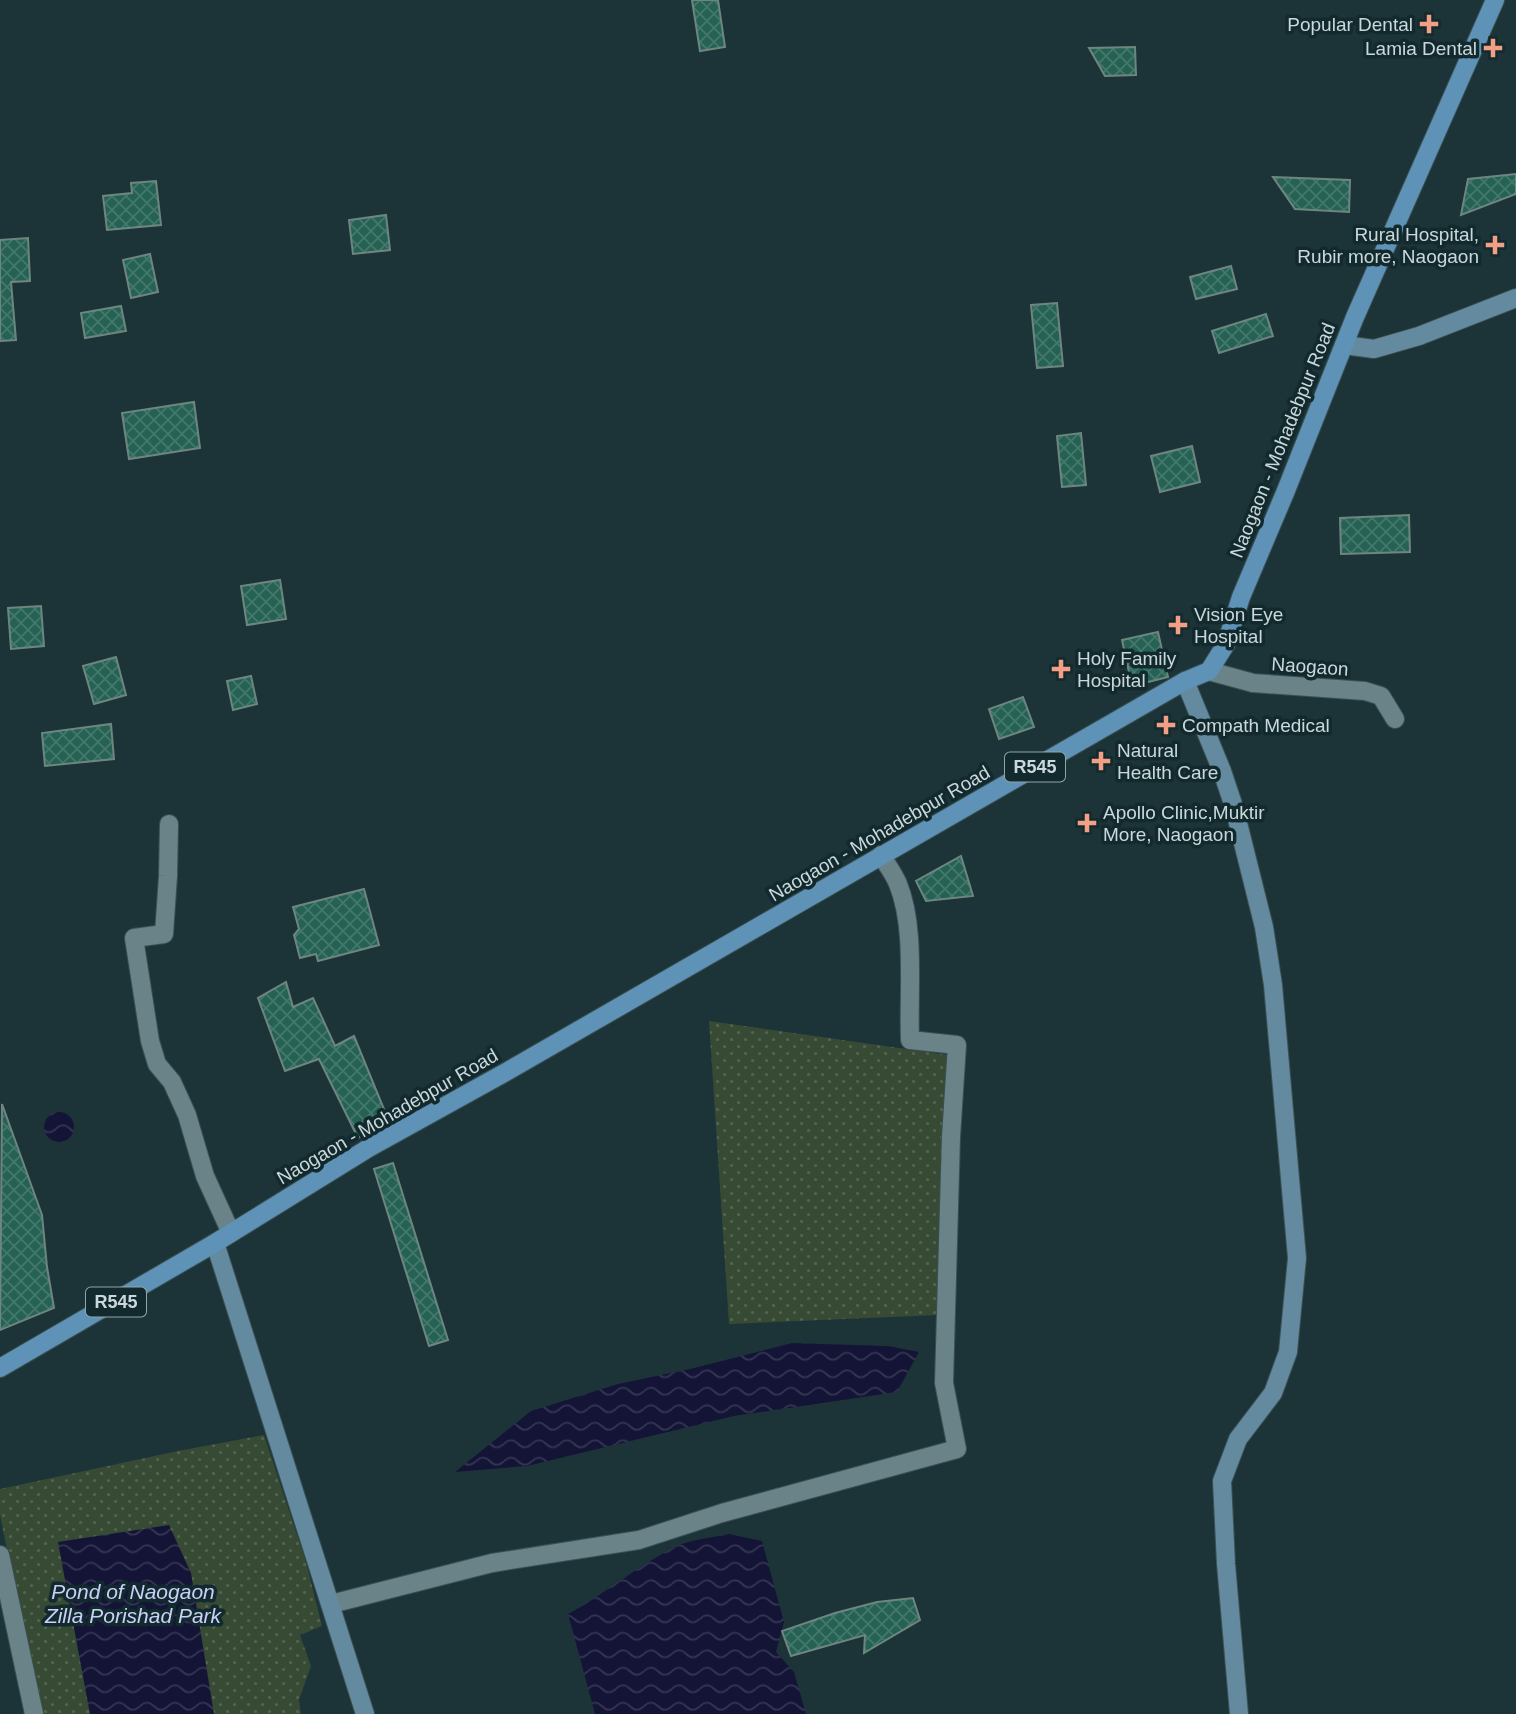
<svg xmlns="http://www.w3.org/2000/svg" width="1516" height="1714" font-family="Helvetica,sans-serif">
<defs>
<pattern id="grass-dots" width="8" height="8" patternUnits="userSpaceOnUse" patternTransform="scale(1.75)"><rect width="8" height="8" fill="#374a34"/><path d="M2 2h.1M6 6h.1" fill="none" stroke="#536351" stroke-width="1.8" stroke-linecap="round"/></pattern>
<pattern id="water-waves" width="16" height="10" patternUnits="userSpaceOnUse" patternTransform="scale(1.75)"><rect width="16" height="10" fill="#141437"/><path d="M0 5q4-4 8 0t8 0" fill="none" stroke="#353553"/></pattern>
<pattern id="building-cross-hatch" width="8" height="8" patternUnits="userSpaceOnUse" patternTransform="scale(1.75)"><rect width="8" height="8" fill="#266254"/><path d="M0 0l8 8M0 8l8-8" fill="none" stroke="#44786c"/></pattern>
</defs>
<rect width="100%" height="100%" fill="#1c3438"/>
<!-- grass -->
<g fill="url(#grass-dots)">
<polygon points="709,1021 948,1055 939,1315 729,1324"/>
<polygon points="264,1435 306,1562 322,1626 300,1635 311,1666 299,1700 301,1714 40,1714 0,1515 0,1489 178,1451"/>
</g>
<!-- water -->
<g fill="url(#water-waves)">
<circle cx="59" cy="1127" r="15"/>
<polygon points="792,1343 888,1346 919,1352 897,1392 734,1416 527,1466 455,1472 531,1411 618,1384 690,1369"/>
<polygon points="169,1525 191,1573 214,1714 90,1714 58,1542"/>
<path d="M 729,1534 L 762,1541 L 784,1622 L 776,1652 L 794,1672 L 806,1714 L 595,1714 L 568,1614 C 605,1594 637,1566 675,1547 C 691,1539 712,1538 729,1534 Z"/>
</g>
<!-- building -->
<g fill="url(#building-cross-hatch)" stroke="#6d867f" stroke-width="2">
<polygon points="692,0 718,0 725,47 700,51"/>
<polygon points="1135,47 1136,75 1105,76 1089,48"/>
<polygon points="1516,174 1516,194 1461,215 1468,179"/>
<polygon points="1273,177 1350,180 1349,212 1295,209"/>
<polygon points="156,181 161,225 107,230 103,196 132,193 131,183"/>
<polygon points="386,215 390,250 353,254 349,220"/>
<polygon points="28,238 30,281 11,282 16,340 0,341 0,240"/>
<polygon points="150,254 158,292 131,298 123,260"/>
<polygon points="1231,266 1237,289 1196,299 1190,277"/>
<polygon points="1057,303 1063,366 1037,368 1031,305"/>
<polygon points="121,306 126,331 85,338 81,313"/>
<polygon points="1266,314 1273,336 1219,353 1212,331"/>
<polygon points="194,402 200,448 129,459 122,413"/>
<polygon points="1081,433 1086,485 1062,487 1057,436"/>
<polygon points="1192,446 1200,482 1160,492 1151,456"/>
<polygon points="1409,515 1410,552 1341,554 1340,518"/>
<polygon points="280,580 286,619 247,625 241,586"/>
<polygon points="41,606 44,646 11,649 8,608"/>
<polygon points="1158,632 1168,677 1132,686 1122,640"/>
<polygon points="116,657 126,695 94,704 83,666"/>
<polygon points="251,676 257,704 233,710 227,681"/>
<polygon points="1023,697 1034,727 999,739 989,709"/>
<polygon points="111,724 114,759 45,766 42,733"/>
<polygon points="961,856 973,896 926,901 916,881"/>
<polygon points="364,889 379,945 318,961 316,954 300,958 294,935 299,929 293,907"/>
<polygon points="286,982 293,1007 313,998 335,1046 354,1036 388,1119 358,1138 319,1059 285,1071 258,998"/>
<polygon points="2,1104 42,1215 47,1267 54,1308 0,1330"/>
<polygon points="393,1163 448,1340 429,1346 374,1169"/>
<polygon points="913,1598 920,1620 864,1653 865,1635 791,1656 782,1631 835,1613 877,1602"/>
</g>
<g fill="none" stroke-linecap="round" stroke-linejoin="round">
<!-- street casing -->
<g stroke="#3b5054" stroke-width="20">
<g id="street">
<polyline points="1209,671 1253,683 1365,691 1381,696 1395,719"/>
<polyline points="169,824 168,876 164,934 134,938 150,1041 157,1064 172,1082 187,1115 205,1176 231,1233"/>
<polyline points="0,1555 34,1714"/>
<path d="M 331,1604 L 492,1563 L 639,1540 L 722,1513 L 957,1449 L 944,1383 L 951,1137 L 957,1045 L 910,1040 C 908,992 916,928 898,884 C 894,874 887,865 881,855"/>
</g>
</g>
<!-- secondary casing -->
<g stroke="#3b5054" stroke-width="20">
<g id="secondary">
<polyline points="1344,345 1374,349 1419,336 1516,298"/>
<polyline points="1185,681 1222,771 1234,807 1264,927 1273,985 1297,1258 1288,1352 1273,1393 1238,1439 1222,1481 1226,1564 1239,1714"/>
<polyline points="215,1243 365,1714"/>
</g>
</g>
<!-- primary casing -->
<g stroke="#3b5054" stroke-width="20">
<polyline id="primary" points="0,1368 215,1243 367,1149 506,1072 1185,681 1209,671 1226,644 1241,597 1285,493 1355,317 1495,0"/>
</g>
<!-- street -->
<use href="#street" stroke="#698388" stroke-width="18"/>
<!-- secondary -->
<use href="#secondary" stroke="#638a9f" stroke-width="18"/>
<!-- primary -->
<use href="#primary" stroke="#5e92b6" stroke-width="18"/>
</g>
<!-- markers -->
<g fill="#f39f85" stroke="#122a2e" stroke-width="2.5">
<path d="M1425.5 13.5h7v7h7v7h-7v7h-7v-7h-7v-7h7z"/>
<path d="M1489.5 37.5h7v7h7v7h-7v7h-7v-7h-7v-7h7z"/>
<path d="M1491.5 234.5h7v7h7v7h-7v7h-7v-7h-7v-7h7z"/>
<path d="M1174.5 614.5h7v7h7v7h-7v7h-7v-7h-7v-7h7z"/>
<path d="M1057.5 658.5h7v7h7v7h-7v7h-7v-7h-7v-7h7z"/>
<path d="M1162.5 714.5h7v7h7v7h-7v7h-7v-7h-7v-7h7z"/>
<path d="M1097.5 750.5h7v7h7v7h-7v7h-7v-7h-7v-7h7z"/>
<path d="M1083.5 812.5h7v7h7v7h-7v7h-7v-7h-7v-7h7z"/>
</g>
<g text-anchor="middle" stroke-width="7" stroke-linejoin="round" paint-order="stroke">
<!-- shield labels -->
<g fill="#122a2e" stroke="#93a4a7" stroke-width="2">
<rect x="1005" y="752.5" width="60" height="29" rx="5"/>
<rect x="86" y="1287.5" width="60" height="29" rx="5"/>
</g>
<g font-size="18" font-weight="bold" fill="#cad8db">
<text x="1035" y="773">R545</text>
<text x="116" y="1308">R545</text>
</g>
<!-- poi labels -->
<g font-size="19" fill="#cad8db" stroke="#122a2e" text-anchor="start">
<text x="1413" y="31" text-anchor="end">Popular Dental</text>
<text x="1477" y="55" text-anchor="end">Lamia Dental</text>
<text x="1479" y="241" text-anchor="end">Rural Hospital,<tspan x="1479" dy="22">Rubir more, Naogaon</tspan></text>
<text x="1194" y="621">Vision Eye<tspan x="1194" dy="22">Hospital</tspan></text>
<text x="1077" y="665">Holy Family<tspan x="1077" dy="22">Hospital</tspan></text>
<text x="1182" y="732">Compath Medical</text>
<text x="1117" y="757">Natural<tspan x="1117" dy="22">Health Care</tspan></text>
<text x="1103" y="819">Apollo Clinic,Muktir<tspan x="1103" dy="22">More, Naogaon</tspan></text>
</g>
<!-- street labels -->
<g font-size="19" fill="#cad8db" stroke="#122a2e">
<text transform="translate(1282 440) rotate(-68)" y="7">Naogaon - Mohadebpur Road</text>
<text transform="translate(1310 666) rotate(4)" y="7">Naogaon</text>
<text transform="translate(879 833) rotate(-30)" y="7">Naogaon - Mohadebpur Road</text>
<text transform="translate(387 1116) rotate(-30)" y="7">Naogaon - Mohadebpur Road</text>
</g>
<!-- water labels -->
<g font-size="21" font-style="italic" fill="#cbd0fa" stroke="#122a2e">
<text x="133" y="1599">Pond of Naogaon<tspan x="133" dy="24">Zilla Porishad Park</tspan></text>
</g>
</g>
</svg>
